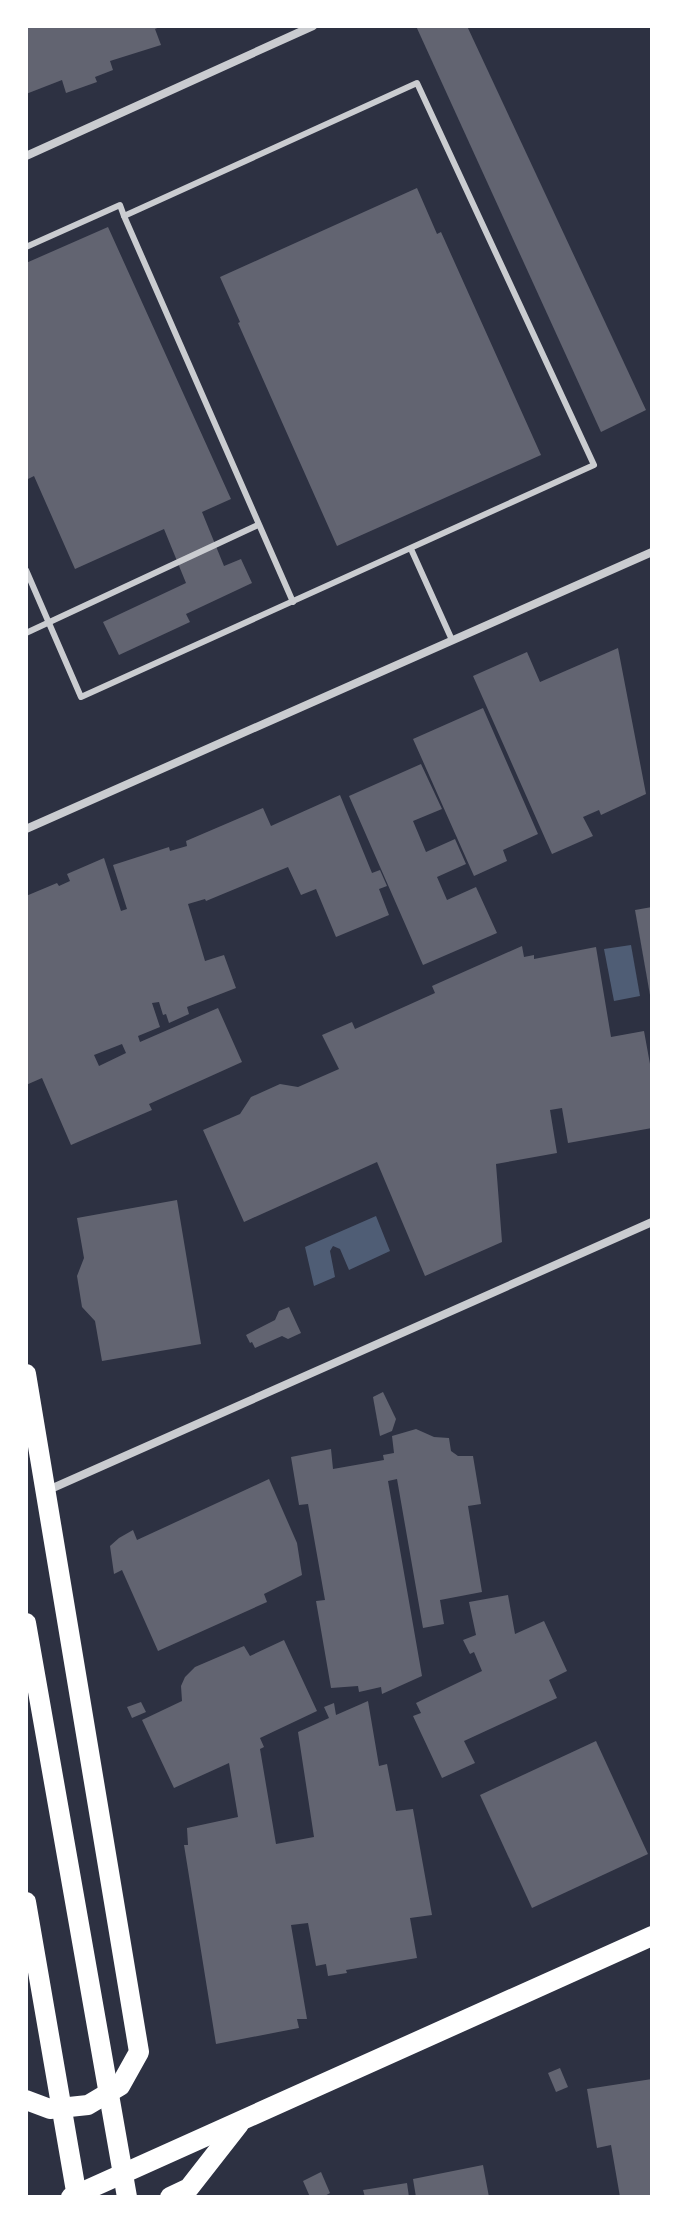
<svg xmlns="http://www.w3.org/2000/svg" width="678" height="2223" font-family="Helvetica,sans-serif">
<rect width="100%" height="100%" fill="#2d3142"/>
<!-- water -->
<g fill="#4f5d75">
<polygon points="631,945 640,996 614,1001 604,949"/>
<polygon points="376,1216 390,1251 349,1270 340,1249 333,1246 330,1251 335,1277 314,1286 305,1247"/>
</g>
<!-- building -->
<g fill="#626471" fill-rule="evenodd">
<polygon points="26,26 162,26 155,29 161,45 110,61 113,70 95,77 97,82 66,93 62,80 26,94"/>
<polygon points="416,26 467,26 646,410 601,432"/>
<polygon points="417,188 437,234 441,232 541,455 337,546 238,323 240,322 220,277"/>
<polygon points="108,227 231,499 202,512 224,566 241,559 252,583 186,614 190,622 119,655 103,622 186,583 164,529 75,569 34,476 26,480 26,263"/>
<polygon points="618,648 646,794 601,815 599,810 583,817 593,836 552,854 473,676 527,652 540,682"/>
<polygon points="483,708 538,834 503,850 507,861 474,876 413,739"/>
<polygon points="421,764 442,809 413,821 426,852 455,839 466,864 437,877 447,900 476,887 497,933 423,965 349,796"/>
<path d="M 340,795 L 372,873 L 380,870 L 387,886 L 379,889 L 389,915 L 336,937 L 316,889 L 301,895 L 288,867 L 206,901 L 205,899 L 188,904 L 205,961 L 224,955 L 236,988 L 187,1007 L 189,1014 L 169,1023 L 166,1014 L 163,1015 L 159,1002 L 152,1003 L 160,1027 L 138,1036 L 140,1042 L 218,1008 L 242,1062 L 149,1104 L 152,1110 L 71,1145 L 42,1078 L 26,1085 L 26,896 L 57,883 L 59,886 L 70,881 L 67,874 L 104,858 L 121,911 L 127,909 L 113,865 L 169,847 L 170,851 L 187,846 L 186,841 L 263,808 L 271,826 ZM 122,1044 L 126,1053 L 99,1066 L 94,1055 Z"/>
<polygon points="652,907 652,995 650,995 635,910"/>
<polygon points="522,946 524,957 534,955 534,959 596,947 611,1037 644,1031 652,1075 652,1128 568,1143 562,1108 550,1110 557,1153 496,1164 502,1242 425,1276 377,1162 244,1222 203,1130 240,1114 251,1097 280,1084 298,1087 339,1069 322,1035 352,1022 355,1029 435,993 432,986"/>
<polygon points="177,1200 201,1344 102,1361 95,1321 82,1307 77,1276 84,1258 77,1218"/>
<polygon points="289,1307 301,1333 288,1339 282,1336 255,1348 252,1342 250,1343 246,1335 275,1320 279,1311"/>
<polygon points="383,1392 396,1419 392,1431 380,1436 373,1397"/>
<polygon points="416,1429 434,1437 449,1438 451,1451 458,1456 473,1456 481,1504 468,1506 482,1592 440,1600 444,1624 423,1628 397,1479 388,1481 422,1676 382,1694 381,1687 359,1692 358,1686 331,1688 316,1601 325,1600 308,1504 299,1505 291,1457 331,1449 333,1469 384,1460 383,1455 394,1453 392,1436"/>
<polygon points="269,1479 297,1543 302,1575 264,1594 267,1602 158,1651 122,1570 114,1574 110,1546 119,1538 133,1530 137,1540"/>
<polygon points="508,1595 515,1634 544,1621 567,1671 549,1680 557,1698 464,1741 475,1763 442,1778 413,1716 421,1713 416,1703 482,1671 474,1652 470,1654 463,1640 476,1635 469,1602"/>
<polygon points="284,1640 317,1711 260,1738 264,1747 260,1749 276,1844 314,1837 298,1732 329,1718 324,1707 334,1703 336,1715 368,1701 379,1766 387,1764 396,1811 413,1809 432,1915 410,1918 417,1958 346,1970 347,1973 328,1976 326,1964 316,1966 308,1923 291,1925 307,2019 297,2019 299,2028 216,2044 184,1845 188,1845 187,1828 238,1817 229,1763 174,1788 142,1720 182,1701 181,1686 185,1677 195,1667 244,1646 250,1656"/>
<polygon points="141,1702 146,1712 132,1718 127,1707"/>
<polygon points="596,1741 648,1854 532,1908 480,1795"/>
<polygon points="560,2068 568,2087 556,2092 548,2073"/>
<polygon points="652,2079 652,2197 620,2197 611,2145 597,2148 587,2089"/>
<polygon points="483,2165 489,2197 416,2197 413,2179"/>
<polygon points="321,2172 330,2193 323,2197 310,2197 303,2181"/>
<polygon points="407,2183 409,2197 365,2197 363,2190"/>
</g>
<g fill="none" stroke-linecap="round" stroke-linejoin="round">
<!-- service -->
<g stroke="#caccd0" stroke-width="6">
<polyline points="124,216 293,602"/>
<polyline points="26,247 120,205 124,216 417,83 594,465 81,697 26,570"/>
<polyline points="411,549 452,640"/>
<polyline points="26,633 258,525"/>
</g>
<!-- minor -->
<g stroke="#caccd0" stroke-width="8">
<polyline points="26,156 313,26"/>
<polyline points="26,829 652,552"/>
<polyline points="46,1491 652,1222"/>
</g>
<!-- primary -->
<g stroke="#fff" stroke-width="20">
<polyline points="26,1374 139,2052 120,2086 88,2105 50,2109 26,2100"/>
<polyline points="26,1623 127,2197"/>
<polyline points="26,1902 77,2197"/>
<polyline points="71,2197 652,1936"/>
<polyline points="170,2197 189,2188 239,2124"/>
</g>
</g>
<!-- border -->
<rect width="678" height="2223" fill="none" stroke="#ffffff" stroke-width="56"/>
</svg>
